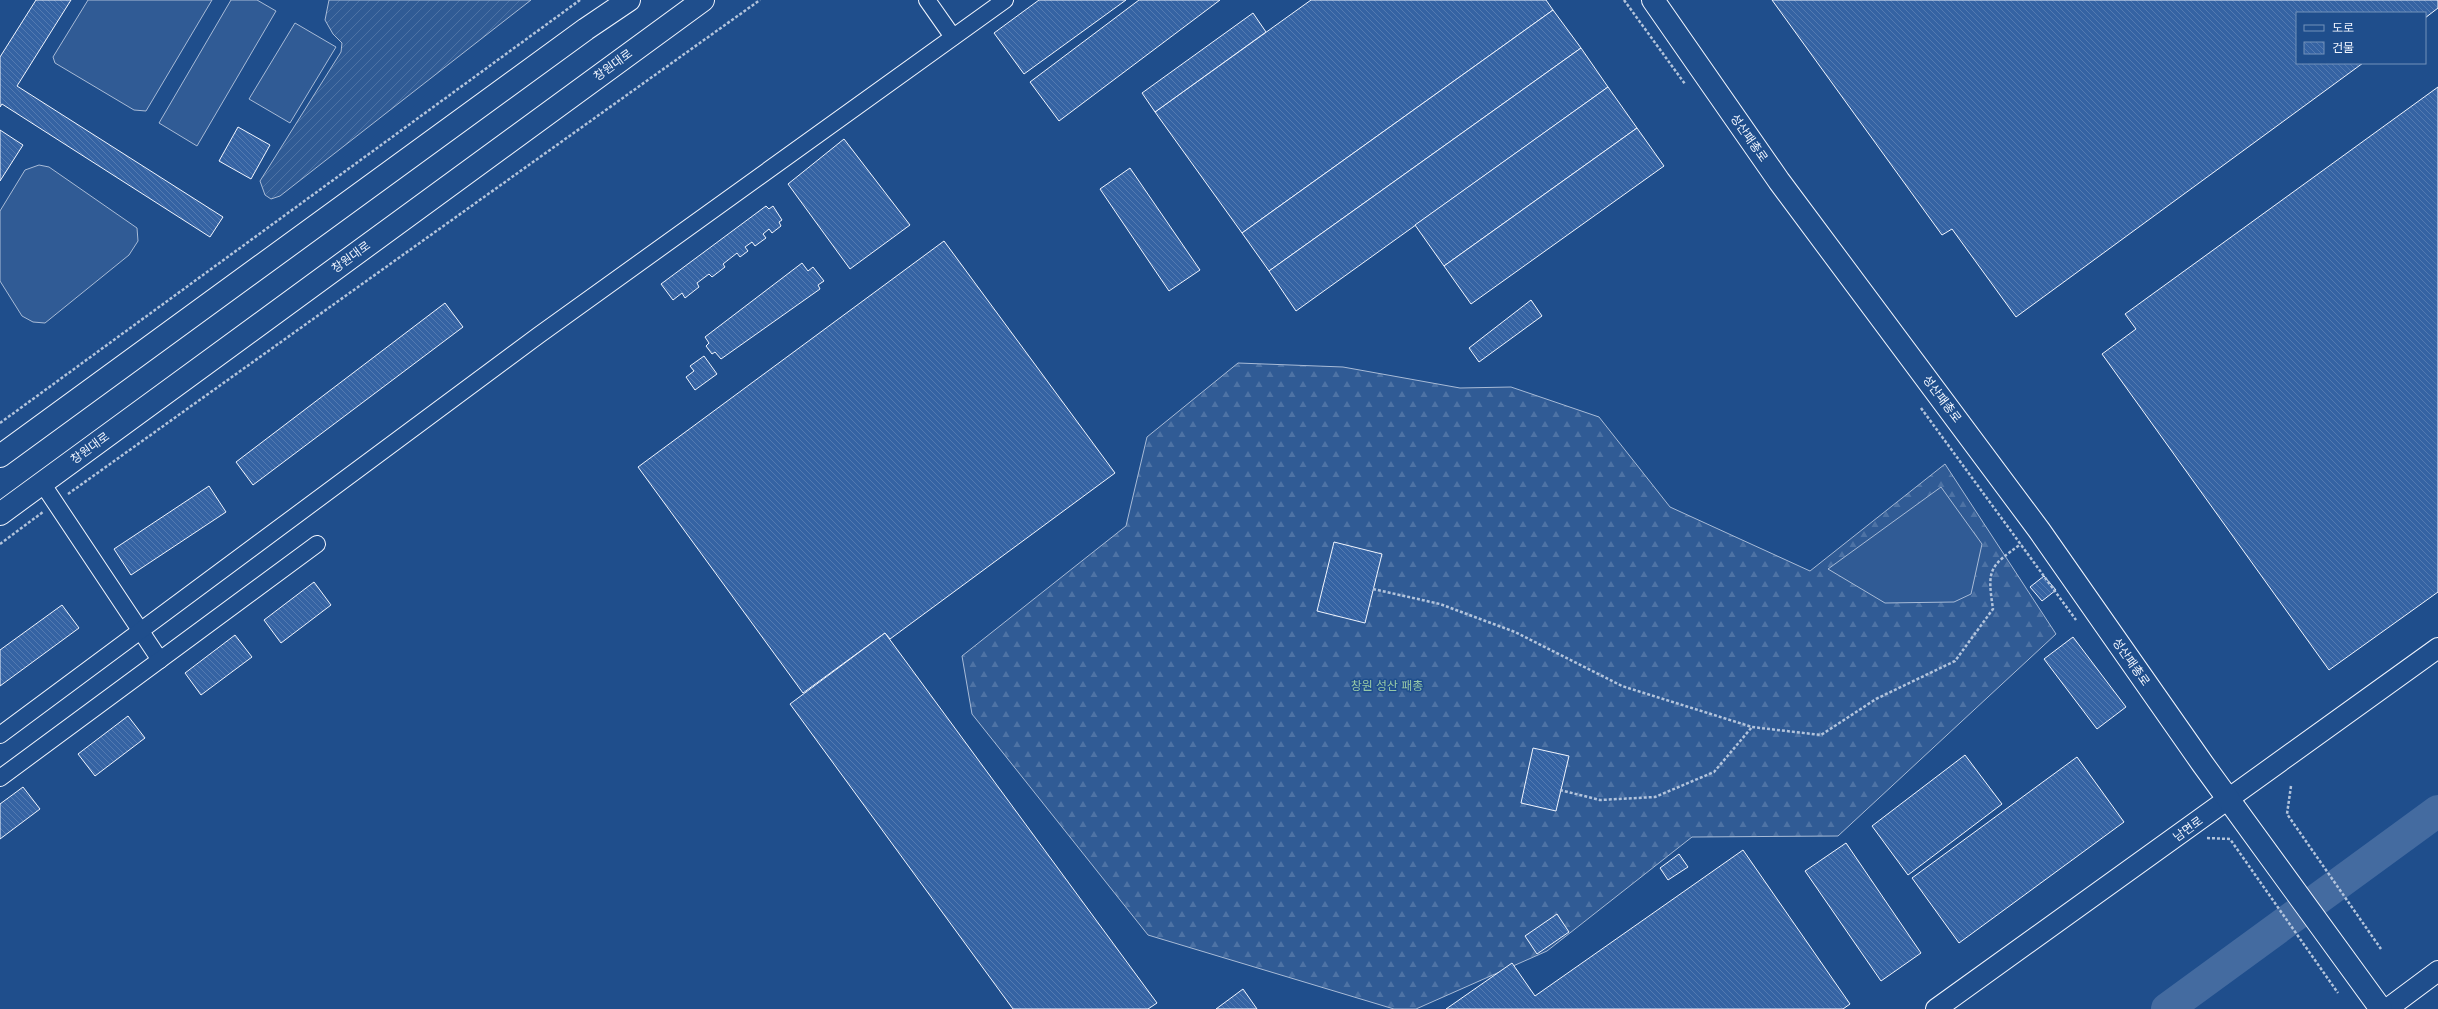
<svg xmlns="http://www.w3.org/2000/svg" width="2438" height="1009" font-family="Lato,'Noto Sans KR',sans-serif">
<defs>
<pattern id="forest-firs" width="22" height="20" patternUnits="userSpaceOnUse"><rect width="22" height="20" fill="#305b95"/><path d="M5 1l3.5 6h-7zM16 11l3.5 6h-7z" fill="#4e73a5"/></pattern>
<pattern id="garden-furrows" width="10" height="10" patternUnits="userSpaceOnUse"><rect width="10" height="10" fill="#305b95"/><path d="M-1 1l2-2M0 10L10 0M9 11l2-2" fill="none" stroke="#4e73a5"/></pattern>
<pattern id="building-back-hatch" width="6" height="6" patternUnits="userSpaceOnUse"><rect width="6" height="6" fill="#3563a3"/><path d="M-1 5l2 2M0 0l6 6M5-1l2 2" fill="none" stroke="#537ab1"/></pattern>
</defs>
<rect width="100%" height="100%" fill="#1f4e8c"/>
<!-- forest -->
<polygon fill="url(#forest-firs)" stroke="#a8bbd7" points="1238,363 1343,367 1460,388 1511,387 1599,417 1670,507 1810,571 1945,464 2056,634 1838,836 1692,837 1547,951 1416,1009 1394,1009 1148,935 972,714 962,656 1126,526 1147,437"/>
<!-- garden -->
<polygon fill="url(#garden-furrows)" stroke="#a8bbd7" points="329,0 531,0 280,196 271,199 265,195 260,181 341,52 342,43 333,34 325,20"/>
<!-- built -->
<g fill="#305b95" stroke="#a8bbd7">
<polygon points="88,0 212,0 146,111 134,110 55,63 53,57"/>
<polygon points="231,0 257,0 276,11 197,146 159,123"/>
<polygon points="295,23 336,47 290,123 249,99"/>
<polygon points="39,165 49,167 137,228 138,241 129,255 45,323 33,322 22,316 0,281 0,211 25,170"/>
<polygon points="1941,487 1982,544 1971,594 1954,602 1885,603 1828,569"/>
</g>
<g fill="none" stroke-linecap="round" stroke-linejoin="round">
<!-- river -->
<polyline stroke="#446ba0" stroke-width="32" points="2167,1009 2438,811"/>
</g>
<!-- building -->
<g fill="url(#building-back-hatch)" stroke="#f2f6ff">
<polygon points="36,0 71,0 17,86 223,217 210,237 2,104 0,107 0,57"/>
<polygon points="1039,0 1126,0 1024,74 994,33"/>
<polygon points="1139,0 1220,0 1059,121 1030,82"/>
<polygon points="1311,0 1546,0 1553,10 1242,233 1155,112"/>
<polygon points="1772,0 2438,0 2438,8 2425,18 2425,13 2297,13 2297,63 2363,63 2016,317 1952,229 1942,235"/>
<polygon points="1553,10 1581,48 1269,271 1242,233"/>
<polygon points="1253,13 1266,32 1155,112 1142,93"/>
<polygon points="1581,48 1608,87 1296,311 1269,271"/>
<polygon points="1608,87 1637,128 1444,266 1415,225"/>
<polygon points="2438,87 2438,592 2329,670 2102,354 2136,329 2125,314"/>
<polygon points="238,127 270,145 251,179 219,161"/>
<polygon points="1637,128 1664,166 1471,304 1444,266"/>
<polygon points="0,130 23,145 0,181"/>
<polygon points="844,139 910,225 850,269 788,184"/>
<polygon points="1130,168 1200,270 1169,291 1100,189"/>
<polygon points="766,206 769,209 773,206 782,220 779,222 781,226 772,233 769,229 763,234 766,238 755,246 752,242 745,247 748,251 740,257 737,253 723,264 725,267 712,277 709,274 697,283 699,287 685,298 682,293 673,300 661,284"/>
<polygon points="944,241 1115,473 890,639 885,633 803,693 638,467"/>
<polygon points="802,263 808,271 813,267 824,281 818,285 820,289 721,359 715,352 712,354 706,346 709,343 705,337"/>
<polygon points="1531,300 1542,316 1479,362 1469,348"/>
<polygon points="445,303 463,327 253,485 236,462"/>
<polygon points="704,356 717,374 695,390 686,377 694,371 690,366"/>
<polygon points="209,486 226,512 131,575 114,549"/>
<polygon points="1334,542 1382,554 1365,623 1317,611"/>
<polygon points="2044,576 2056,590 2042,601 2030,587"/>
<polygon points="314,582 331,605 281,643 264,620"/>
<polygon points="62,605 79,628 0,686 0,650"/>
<polygon points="885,633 1157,1003 1148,1009 1013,1009 790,704"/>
<polygon points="235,635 252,657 201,695 185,673"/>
<polygon points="2073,637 2126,707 2097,729 2044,659"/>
<polygon points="128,716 145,738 95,776 78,754"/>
<polygon points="1533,748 1569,756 1556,811 1521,803"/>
<polygon points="1965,755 2002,804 1908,875 1872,826"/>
<polygon points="2077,757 2124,822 1959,943 1912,878"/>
<polygon points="23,787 40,809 0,839 0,804"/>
<polygon points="1846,843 1921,953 1881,981 1805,871"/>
<polygon points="1743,850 1850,1004 1843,1009 1446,1009 1512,963 1535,996"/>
<polygon points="1679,854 1688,867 1668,880 1660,868"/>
<polygon points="1557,914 1569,932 1537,954 1525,936"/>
<polygon points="1243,989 1257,1009 1216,1009"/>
</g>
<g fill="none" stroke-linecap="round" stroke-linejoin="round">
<!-- minor casing -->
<g stroke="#f2f6ff" stroke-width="18">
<g id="minor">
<polyline points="927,0 953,37"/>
<polyline points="42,483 160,660"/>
<polyline points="0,735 539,335 1005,0"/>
<polyline points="0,778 317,544"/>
</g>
</g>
<!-- tertiary casing -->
<g stroke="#f2f6ff" stroke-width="22">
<g id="tertiary">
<polyline points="1936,1009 2438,648"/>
<polyline points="2387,1009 2438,971"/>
</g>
</g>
<!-- secondary casing -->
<g stroke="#f2f6ff" stroke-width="24">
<polyline id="secondary" points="1653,0 1779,181 2039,530 2202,763 2381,1009"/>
</g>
<!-- primary casing -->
<g stroke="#f2f6ff" stroke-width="24">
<g id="primary">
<polyline points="0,456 586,29 629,0"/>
<polyline points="0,514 703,0"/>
</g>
</g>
<!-- path -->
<g stroke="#b3c4dc" stroke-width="2.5" stroke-dasharray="3 2" stroke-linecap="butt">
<polyline points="1624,0 1685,84"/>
<polyline points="1921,408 2076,620"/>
<polyline points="0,423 580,0"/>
<polyline points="68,494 760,0"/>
<polyline points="0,544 43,512"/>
<path d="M 1373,589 L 1440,604 L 1515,632 L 1622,686 L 1752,727 L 1821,735 L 1876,699 L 1955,661 L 1993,609 C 1987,569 1989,567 2021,544"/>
<polyline points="2291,786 2287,814 2381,949"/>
<polyline points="1560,790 1600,800 1655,797 1714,772 1752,727"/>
<polyline points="2207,838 2230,839 2338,993"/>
</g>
<!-- minor -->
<use href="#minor" stroke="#1f4e8c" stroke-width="16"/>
<!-- tertiary -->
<use href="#tertiary" stroke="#1f4e8c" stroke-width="20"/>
<!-- secondary -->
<use href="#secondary" stroke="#1f4e8c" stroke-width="22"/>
<!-- primary -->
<use href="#primary" stroke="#1f4e8c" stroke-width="22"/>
</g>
<g text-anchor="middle" stroke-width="3" stroke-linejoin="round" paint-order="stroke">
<!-- street labels -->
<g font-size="12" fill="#f2f6ff" stroke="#1f4e8c">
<text transform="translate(613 65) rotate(-36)" y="4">창원대로</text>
<text transform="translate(1749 138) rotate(55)" y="4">성산패총로</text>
<text transform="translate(351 257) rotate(-36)" y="4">창원대로</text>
<text transform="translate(1942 399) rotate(53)" y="4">성산패총로</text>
<text transform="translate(90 448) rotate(-36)" y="4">창원대로</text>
<text transform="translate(2131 662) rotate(55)" y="4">성산패총로</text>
<text transform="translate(2188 829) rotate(-36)" y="4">남면로</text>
</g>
<!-- park labels -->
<g font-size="12" fill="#97c8a6" stroke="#1f4e8c">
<text x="1387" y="690">창원 성산 패총</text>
</g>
</g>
<!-- legend -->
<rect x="2296" y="12" width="130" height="52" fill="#1f4e8c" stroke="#7391ba"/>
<rect x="2304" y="25" width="20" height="6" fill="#1f4e8c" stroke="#7391ba"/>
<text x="2332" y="32" font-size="12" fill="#f2f6ff">도로</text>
<rect x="2304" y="42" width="20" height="12" fill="url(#building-back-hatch)" stroke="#7391ba"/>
<text x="2332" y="52" font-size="12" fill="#f2f6ff">건물</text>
</svg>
